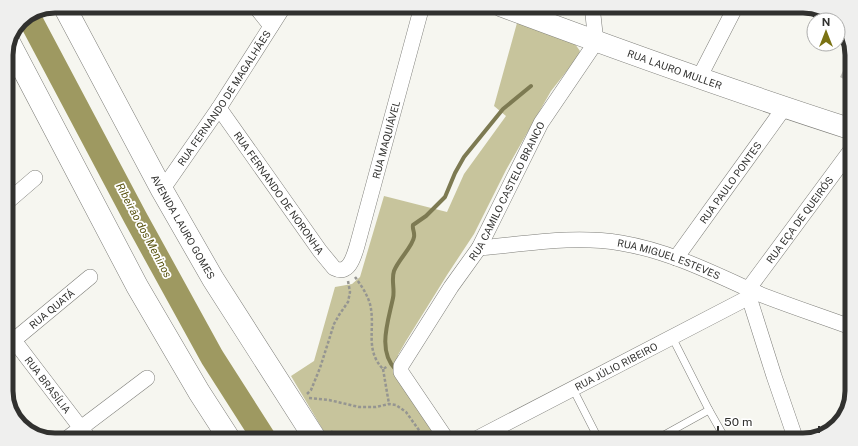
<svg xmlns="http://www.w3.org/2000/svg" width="858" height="446" font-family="'Public Sans',sans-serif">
<rect width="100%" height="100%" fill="#f6f6f0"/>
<!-- green -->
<polygon fill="#c7c49c" points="517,23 569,41 575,44 580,51 577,58 551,91 506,170 474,234 447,275 406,341 398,355 396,376 438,440 329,440 291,376 314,361 335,287 352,284 360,277 384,196 447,212 464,174 506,116 494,106"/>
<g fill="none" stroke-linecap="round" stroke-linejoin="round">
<!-- stream -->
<path stroke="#7d7a52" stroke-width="4" d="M 396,370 C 377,351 388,322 393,298 C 395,289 391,280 394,271 C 398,260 413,246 414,237 C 415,232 412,229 413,225 L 426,216 L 445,197 L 455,173 L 464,157 L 503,109 L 531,86"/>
<!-- river -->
<polyline stroke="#9e9961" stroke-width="24" points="29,17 135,217 212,357 265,440"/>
</g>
<!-- building -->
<polygon fill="#c1c0bb" points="852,53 852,74 851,83 840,77"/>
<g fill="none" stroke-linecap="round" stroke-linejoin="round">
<!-- lane casing -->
<g stroke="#7e7e79" stroke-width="8">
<g id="lane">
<polyline points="672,337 709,410 726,440"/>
<polyline points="573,389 599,440"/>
<polyline points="655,440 709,410"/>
</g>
</g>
<!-- street casing -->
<g stroke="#7e7e79" stroke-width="16">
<g id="street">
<polyline points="255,6 271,26"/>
<polyline points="699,78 736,6"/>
<path id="s1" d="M 219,108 L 320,251 L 334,268 C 349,276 354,256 357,246 L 422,6"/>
<path id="s2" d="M 162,190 L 219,108 L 284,6"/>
<polyline points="6,203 35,178"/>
<path id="s3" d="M 479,248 C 526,244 574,235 621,243 C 669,251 713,273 757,293 C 787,305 818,315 848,326"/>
<path id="s4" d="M 676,258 L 784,108"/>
<path id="s5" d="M 749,288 L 851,150"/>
<polyline points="749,297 774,376 796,440"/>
<path id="s6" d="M 6,330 L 90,440"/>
<path id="s7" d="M 14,340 L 90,277"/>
<polyline points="65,440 147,378"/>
<path id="s8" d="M 447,440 L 403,375 L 401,372 L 401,366 L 451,287 L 479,248 L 541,123 L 596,42 L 592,6"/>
<path id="s9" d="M 474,440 L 757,293"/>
</g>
</g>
<!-- secondary casing -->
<g stroke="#7e7e79" stroke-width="22">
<g id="secondary">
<path id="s10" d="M 501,6 C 616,49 733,91 851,129"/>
</g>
</g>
<!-- primary casing -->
<g stroke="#7e7e79" stroke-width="23">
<g id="primary">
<path id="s11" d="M 64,6 L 162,190 L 213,279 L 316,440"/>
<polyline points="10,44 137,286 199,392 230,440"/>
</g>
</g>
<!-- path -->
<g stroke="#959591" stroke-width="2.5" stroke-dasharray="3 2" stroke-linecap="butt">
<path d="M 355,277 C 361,285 367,294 370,304 C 376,328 364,349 383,369 L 388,366"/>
<polyline points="383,369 389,404"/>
<polyline points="307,394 311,390 320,368 334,324 339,315 348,302 350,292 348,281"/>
<polyline points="309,398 329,400 359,407 376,407 389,404 396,405 406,412 426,440"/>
<polyline points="331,431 339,440"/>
</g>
<!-- lane -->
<use href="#lane" stroke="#fff" stroke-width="7"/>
<!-- street -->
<use href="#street" stroke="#fff" stroke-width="15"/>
<!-- secondary -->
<use href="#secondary" stroke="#fff" stroke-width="21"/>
<!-- primary -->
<use href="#primary" stroke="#fff" stroke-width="22"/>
</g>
<g text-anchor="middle" stroke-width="3.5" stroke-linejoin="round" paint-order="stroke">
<!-- street labels -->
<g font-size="10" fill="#31312f" stroke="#fff">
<text dy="4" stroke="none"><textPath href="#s10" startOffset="185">RUA LAURO MULLER</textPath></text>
<text dy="4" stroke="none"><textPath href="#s2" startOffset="111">RUA FERNANDO DE MAGALHÃES</textPath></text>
<text dy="4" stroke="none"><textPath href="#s1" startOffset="345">RUA MAQUIÁVEL</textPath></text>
<text dy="4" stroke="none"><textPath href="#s4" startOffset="93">RUA PAULO PONTES</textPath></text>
<text dy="4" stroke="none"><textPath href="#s8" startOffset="293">RUA CAMILO CASTELO BRANCO</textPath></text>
<text dy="4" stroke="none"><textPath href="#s1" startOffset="104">RUA FERNANDO DE NORONHA</textPath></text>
<text dy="4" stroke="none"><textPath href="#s5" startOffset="85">RUA EÇA DE QUEIRÓS</textPath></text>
<text dy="4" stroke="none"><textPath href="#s11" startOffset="251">AVENIDA LAURO GOMES</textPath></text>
<text dy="4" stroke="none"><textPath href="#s3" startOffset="193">RUA MIGUEL ESTEVES</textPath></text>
<text dy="4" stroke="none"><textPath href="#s7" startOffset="49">RUA QUATÁ</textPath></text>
<text dy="4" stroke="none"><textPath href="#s9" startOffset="160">RUA JÚLIO RIBEIRO</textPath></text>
<text dy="4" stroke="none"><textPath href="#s6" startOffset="69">RUA BRASÍLIA</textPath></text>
</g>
<!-- water labels -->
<g font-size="11" font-style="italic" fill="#5a5411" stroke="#fff">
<text transform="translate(144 230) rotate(62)" y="4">Ribeirão dos Meninos</text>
</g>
</g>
<!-- crop -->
<path d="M0 0H858V446H0ZM55 13H803A42 42 0 0 1 845 55V391A42 42 0 0 1 803 433H55A42 42 0 0 1 13 391V55A42 42 0 0 1 55 13Z" fill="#efefee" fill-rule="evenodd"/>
<path fill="none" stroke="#31312f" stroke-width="5" d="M55 13H803A42 42 0 0 1 845 55V391A42 42 0 0 1 803 433H55A42 42 0 0 1 13 391V55A42 42 0 0 1 55 13Z"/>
<!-- north arrow -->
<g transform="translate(826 32)"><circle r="19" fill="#ffffff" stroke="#adadac"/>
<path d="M0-3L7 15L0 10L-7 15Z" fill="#7a7213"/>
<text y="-6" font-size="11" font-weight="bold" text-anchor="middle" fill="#31312f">N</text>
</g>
<!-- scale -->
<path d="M718 426v6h101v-6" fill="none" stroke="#31312f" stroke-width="2"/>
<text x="724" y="426" font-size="12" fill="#31312f" stroke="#ffffff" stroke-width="3" paint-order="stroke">50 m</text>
</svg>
